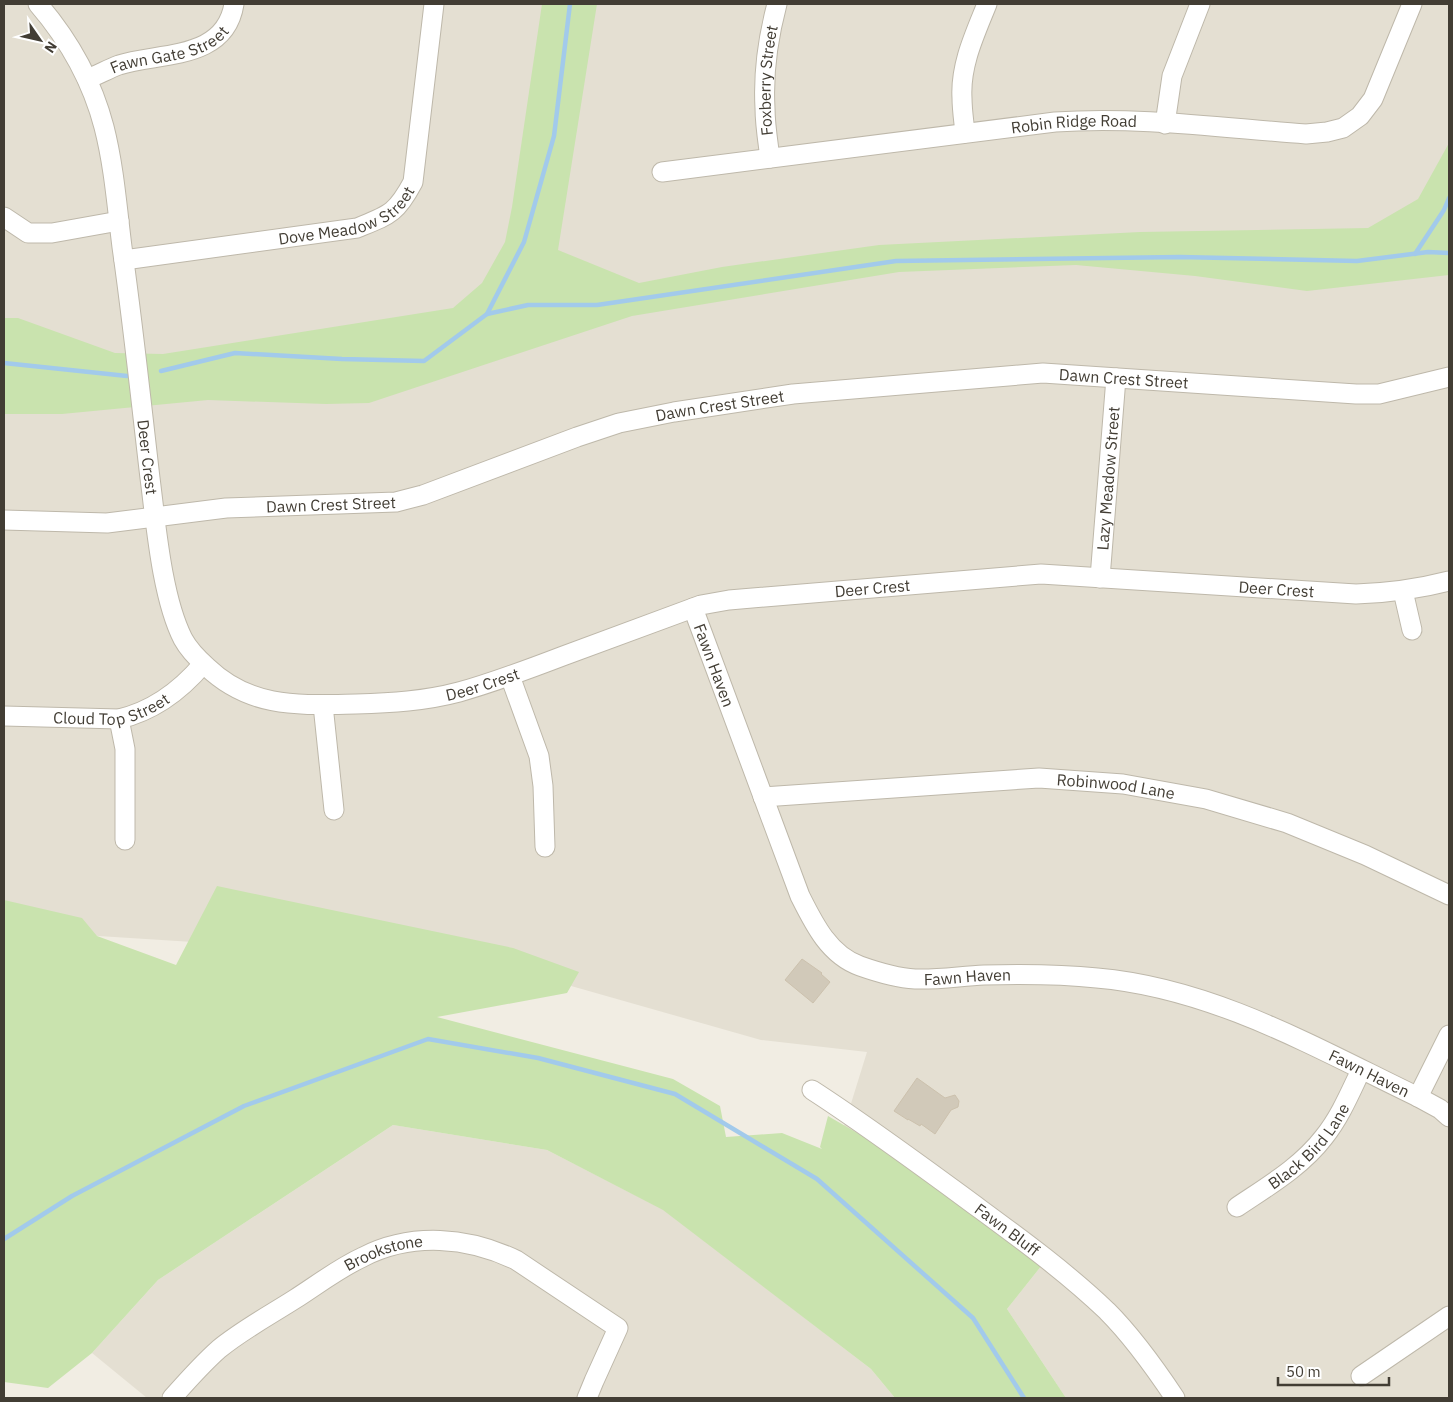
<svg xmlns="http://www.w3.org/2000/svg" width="1453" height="1402" font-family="'IBM Plex Sans',sans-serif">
<rect width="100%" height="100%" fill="#f1ede3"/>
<!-- residential -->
<g fill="#e4dfd2">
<polygon points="4,4 1449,4 1449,1398 1066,1398 1007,1309 1042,1265 866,1138 844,1126 867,1052 761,1040 522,972 334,951 4,930"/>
<polygon points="393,1125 547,1150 664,1210 871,1369 895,1398 147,1398 92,1353 158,1280"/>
</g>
<!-- green -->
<g fill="#c9e3ae">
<polygon points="542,4 597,4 558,250 639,283 722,267 879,245 1140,232 1368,228 1418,199 1449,143 1449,275 1307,291 1195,276 1076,265 899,272 632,316 369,403 326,404 208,400 62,414 4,414 4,318 18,318 115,353 163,354 453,308 482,283 505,242 512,207"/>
<polygon points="217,886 513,948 579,972 567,993 437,1017 673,1079 720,1106 726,1137 782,1133 822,1149 820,1147 828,1116 866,1138 1042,1265 1007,1309 1066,1398 895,1398 871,1369 663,1210 547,1150 393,1125 158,1280 92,1353 48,1388 4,1382 4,900 82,918 97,936 176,965"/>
</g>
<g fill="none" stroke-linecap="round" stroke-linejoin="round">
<!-- stream -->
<g stroke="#a2caeb" stroke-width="4.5">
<polyline points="1415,254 1444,210 1449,198"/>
<polyline points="487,314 528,305 597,305 896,261 1180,257 1357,261 1428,252 1449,253"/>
<polyline points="4,363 127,376"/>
<polyline points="161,371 235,353 342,359 424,361 487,314 524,242 554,136 570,4"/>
<polyline points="4,1239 72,1196 244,1106 428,1039 538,1058 675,1094 817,1179 973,1318 1024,1398"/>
</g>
</g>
<!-- building -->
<g fill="#d1c9b9" stroke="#ccc1ad">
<polygon points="802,959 822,973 821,974 830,982 813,1003 785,980"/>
<polygon points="917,1078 945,1098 955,1095 959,1101 958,1107 951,1110 935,1134 921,1124 920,1126 908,1119 908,1120 894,1111"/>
</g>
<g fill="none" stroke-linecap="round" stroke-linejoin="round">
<!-- minor casing -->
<g stroke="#beb8aa" stroke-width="21">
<g id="minor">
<path id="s1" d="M 38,4 C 69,40 92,81 104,127 C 114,166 117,207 122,247 C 133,324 141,401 150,478 C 156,525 162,598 183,639 C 189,650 198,659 207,667 C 251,709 300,705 356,704 C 391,703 425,701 459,692 C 495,682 529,669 563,656 C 609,639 655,622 701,605 L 729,600 L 1041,574 L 1356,594 C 1388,593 1418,589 1449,581"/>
<path id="s2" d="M 87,79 C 98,75 108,69 119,65 C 159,52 225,61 234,4"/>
<polyline points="1165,124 1172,76 1200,4"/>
<path d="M 965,133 C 964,122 962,110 962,98 C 960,65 975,34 987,4"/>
<path id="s3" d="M 770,158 C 768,142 765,125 765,108 C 763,73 768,38 777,4"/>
<path id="s4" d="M 662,172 L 1055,122 C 1137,116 1224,128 1306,134 L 1327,132 L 1343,128 L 1360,116 L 1373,99 L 1412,4"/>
<polyline points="4,217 28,233 52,233 119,221"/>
<path id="s5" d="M 124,260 L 357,228 C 389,215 396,214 413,182 L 434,4"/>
<path id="s6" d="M 4,520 L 107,523 L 226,508 L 396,502 L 423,495 L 577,437 L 619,423 L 674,412 L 793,394 L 1043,373 L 1356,394 L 1379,394 L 1449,377"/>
<path id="s7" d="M 1100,578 L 1116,378"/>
<polyline points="1403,591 1412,630"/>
<path id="s8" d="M 693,608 L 800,896 C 814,924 829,955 860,966 C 877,972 897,978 915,979 C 938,980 961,976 984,975 C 1022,974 1059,974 1097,978 C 1213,988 1316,1048 1418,1097 L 1440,1109 L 1449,1117"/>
<polyline points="510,676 539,756 543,786 545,847"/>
<polyline points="323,705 334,810"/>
<path id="s9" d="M 4,716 L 119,719 C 153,711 181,690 203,664"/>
<polyline points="119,719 125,749 125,840"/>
<path id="s10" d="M 763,797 L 1039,778 L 1123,784 L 1206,799 L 1287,823 L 1365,855 L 1449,895"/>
<path id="s11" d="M 812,1090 C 863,1123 912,1159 961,1195 C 1011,1232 1062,1268 1107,1311 C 1133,1337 1155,1368 1175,1398"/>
<polyline points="1418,1097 1449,1035"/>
<path id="s12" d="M 1237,1207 C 1268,1186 1301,1167 1324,1137 C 1340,1117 1350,1093 1361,1070"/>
<polyline points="1361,1376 1449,1316"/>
<path id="s13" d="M 172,1398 C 187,1381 202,1364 219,1349 C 242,1330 270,1315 295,1299 C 317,1285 339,1268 363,1257 C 412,1232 468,1237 516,1260 L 618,1328 L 594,1381 L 587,1398"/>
</g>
</g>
<!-- minor -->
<use href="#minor" stroke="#fff" stroke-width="19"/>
</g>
<g text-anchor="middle" stroke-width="4" stroke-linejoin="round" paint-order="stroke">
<!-- street labels -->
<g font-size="16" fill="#423d34" stroke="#fff">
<text dy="6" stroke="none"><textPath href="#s2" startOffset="88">Fawn Gate Street</textPath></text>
<text dy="6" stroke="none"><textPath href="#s3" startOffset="78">Foxberry Street</textPath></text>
<text dy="6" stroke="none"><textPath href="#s4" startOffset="415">Robin Ridge Road</textPath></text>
<text dy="6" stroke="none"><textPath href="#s5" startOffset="230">Dove Meadow Street</textPath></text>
<text dy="6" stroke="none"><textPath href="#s6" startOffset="1138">Dawn Crest Street</textPath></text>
<text dy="6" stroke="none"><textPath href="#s6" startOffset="732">Dawn Crest Street</textPath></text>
<text dy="6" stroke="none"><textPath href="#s1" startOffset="474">Deer Crest</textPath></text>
<text dy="6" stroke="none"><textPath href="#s7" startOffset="100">Lazy Meadow Street</textPath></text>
<text dy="6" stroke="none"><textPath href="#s6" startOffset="328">Dawn Crest Street</textPath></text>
<text dy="6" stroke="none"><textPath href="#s1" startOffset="1389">Deer Crest</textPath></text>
<text dy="6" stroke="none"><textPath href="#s1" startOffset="1794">Deer Crest</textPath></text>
<text dy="6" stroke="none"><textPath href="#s8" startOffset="61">Fawn Haven</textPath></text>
<text dy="6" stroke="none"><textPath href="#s1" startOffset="984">Deer Crest</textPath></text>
<text dy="6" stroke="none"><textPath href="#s9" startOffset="109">Cloud Top Street</textPath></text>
<text dy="6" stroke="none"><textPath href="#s10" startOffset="354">Robinwood Lane</textPath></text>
<text dy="6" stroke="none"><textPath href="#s8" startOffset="511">Fawn Haven</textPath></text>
<text dy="6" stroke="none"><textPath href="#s8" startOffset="931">Fawn Haven</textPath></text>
<text dy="6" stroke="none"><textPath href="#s12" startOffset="95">Black Bird Lane</textPath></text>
<text dy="6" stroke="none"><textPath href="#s11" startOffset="240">Fawn Bluff</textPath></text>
<text dy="6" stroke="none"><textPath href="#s13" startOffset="260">Brookstone</textPath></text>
</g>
</g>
<!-- border -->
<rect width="1453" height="1402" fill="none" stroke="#423d34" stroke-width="10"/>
<!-- north arrow -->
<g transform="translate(40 40) rotate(124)" stroke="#ffffff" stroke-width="4" paint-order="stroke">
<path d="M0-4L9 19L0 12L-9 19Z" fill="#423d34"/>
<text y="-8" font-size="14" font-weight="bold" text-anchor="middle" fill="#423d34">N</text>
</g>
<!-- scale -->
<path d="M1278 1377v8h111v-8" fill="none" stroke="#423d34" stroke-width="2.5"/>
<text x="1286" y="1377" font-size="15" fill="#423d34" stroke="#ffffff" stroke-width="4" paint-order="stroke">50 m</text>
</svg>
